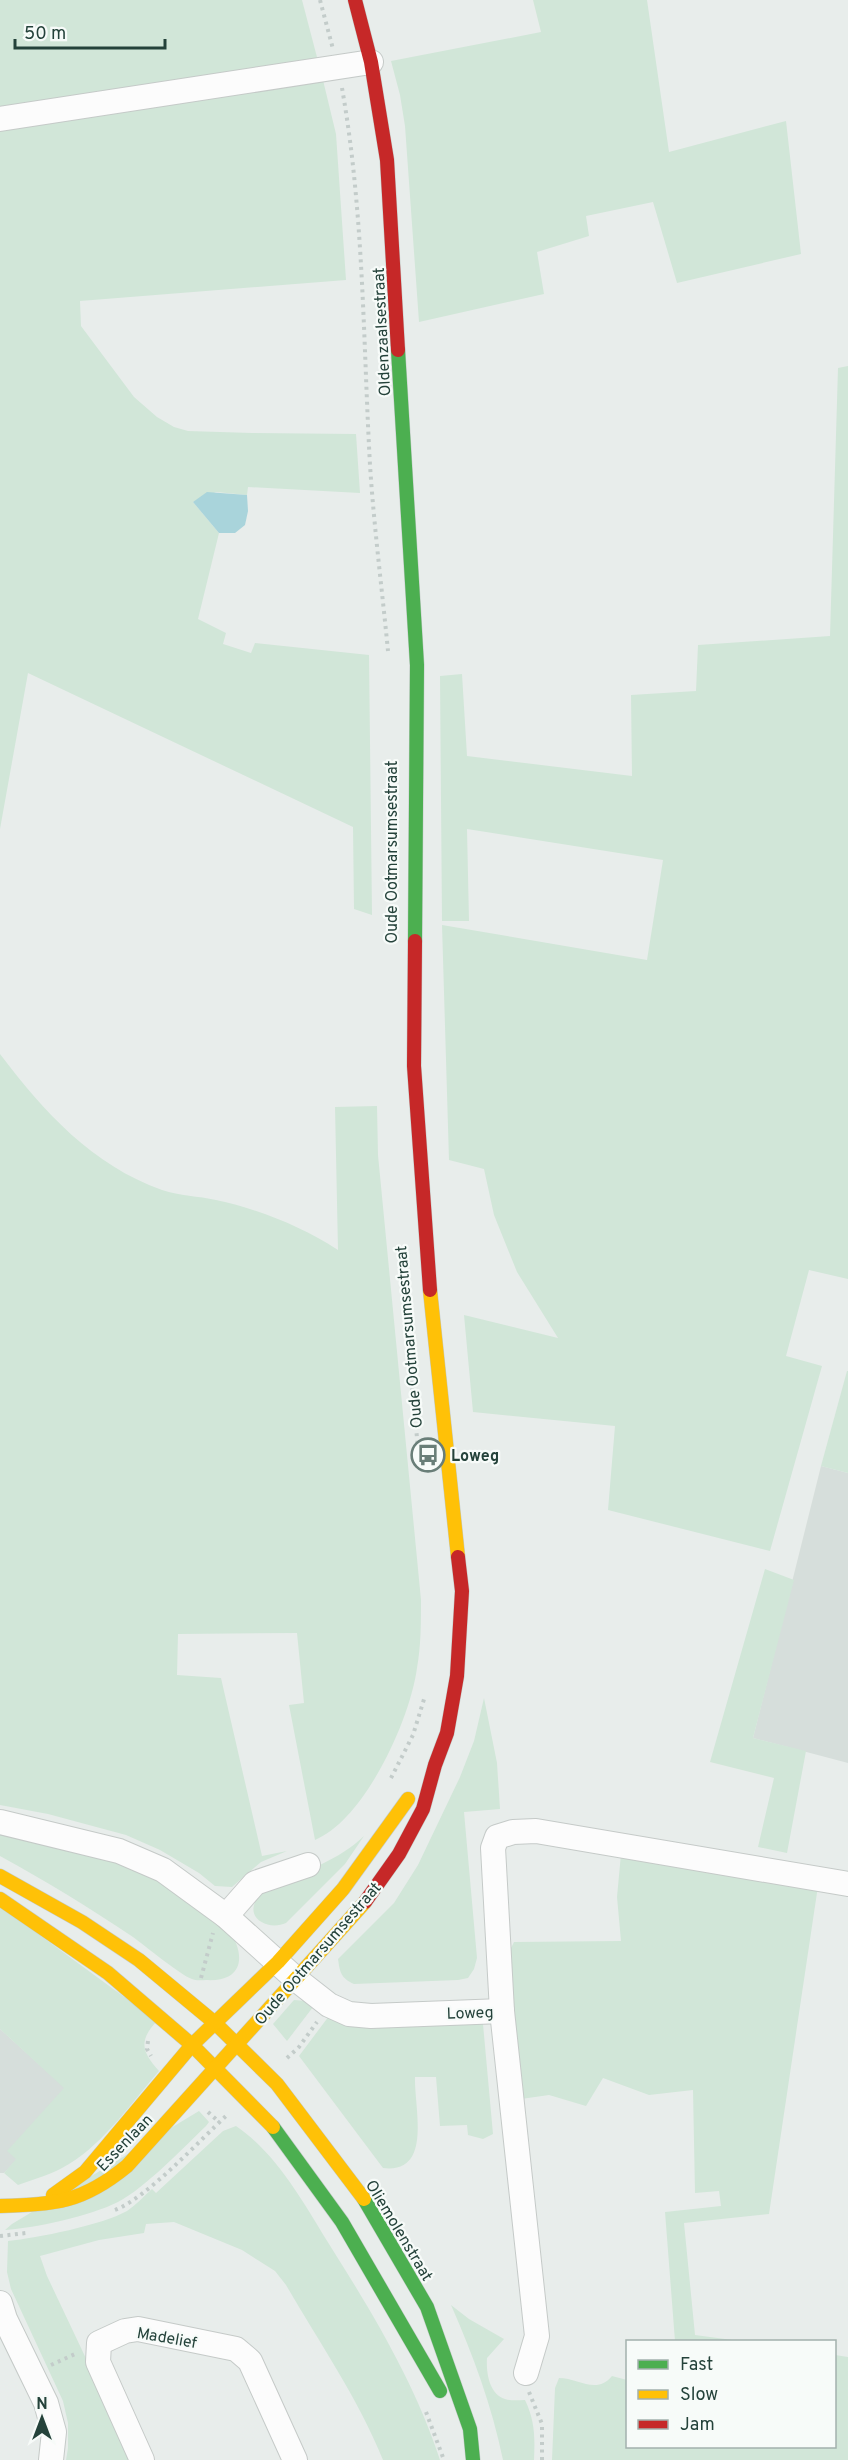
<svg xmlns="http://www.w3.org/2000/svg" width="848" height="2460" font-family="Overpass,sans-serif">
<rect width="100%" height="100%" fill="#e8edeb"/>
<!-- built -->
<g fill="#d6dedb">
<polygon points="821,1466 848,1473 848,1763 753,1738"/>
<polygon points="0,2029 65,2088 8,2151 17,2159 4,2173 0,2173"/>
</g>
<!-- green -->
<g fill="#d1e6d8">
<polygon points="0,0 302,0 318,61 0,110"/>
<polygon points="533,0 647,0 669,152 786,121 801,254 677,283 653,202 586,216 589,236 537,252 544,294 419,322 405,126 400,95 391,61 541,32"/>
<polygon points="322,76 336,134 346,280 80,301 81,326 134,397 157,417 174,427 188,431 252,433 356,434 360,493 248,487 247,495 216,492 193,502 219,533 198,619 226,633 223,644 251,653 255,643 369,655 372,915 354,909 353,827 28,673 0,829 0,126"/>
<polygon points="848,366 848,1279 809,1270 786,1356 822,1366 770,1551 608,1510 615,1426 473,1412 464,1315 558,1338 517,1272 494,1215 484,1169 449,1160 442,925 647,960 663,860 467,829 469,921 442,921 440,676 462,674 467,756 632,776 631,695 696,691 698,645 830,636 838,368"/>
<path d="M 0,1054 C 44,1112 92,1165 162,1190 C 180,1196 198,1196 216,1200 C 258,1209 301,1226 338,1250 L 335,1107 L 377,1106 L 378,1155 L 421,1600 C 421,1623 421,1646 417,1668 C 410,1720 365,1819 315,1840 L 289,1705 L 304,1703 L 297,1633 L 178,1634 L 177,1675 L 221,1678 L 262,1856 L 287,1851 L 261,1862 L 232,1887 L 215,1886 L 199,1873 L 160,1850 L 126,1835 L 48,1814 L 0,1805 Z"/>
<polygon points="847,1371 848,1371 848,1473 821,1466"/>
<polygon points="765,1569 794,1580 753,1738 806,1751 787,1853 758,1847 774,1778 710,1762"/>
<path d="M 484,1698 L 497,1763 L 500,1809 L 464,1812 L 477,1958 L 474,1969 L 468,1978 L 458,1980 L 354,1984 C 341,1978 340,1973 338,1959 L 394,1903 L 418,1865 L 460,1777 L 474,1741 Z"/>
<path d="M 0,1829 L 149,1872 L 231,1933 C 247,1960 240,1982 206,1980 C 202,1980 196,1981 192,1979 C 182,1976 144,1945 133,1937 C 90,1908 46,1881 0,1856 Z"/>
<path d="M 364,1836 L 345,1864 L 286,1923 C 268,1931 243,1918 258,1897 C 262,1892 268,1888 273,1884 C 306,1871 339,1860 364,1836 Z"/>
<polygon points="621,1854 818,1886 769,2214 684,2223 695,2335 740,2341 675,2341 665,2212 721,2206 719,2191 695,2193 693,2090 649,2095 603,2078 586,2106 549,2095 521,2099 507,1956 514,1942 621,1941 617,1897"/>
<path d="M 0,1906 L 157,2021 C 138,2041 142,2052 159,2071 C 132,2102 105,2142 69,2164 C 53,2174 35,2179 18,2185 L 4,2173 L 16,2159 L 7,2151 L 64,2088 L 0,2029 Z"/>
<polygon points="294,2000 306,2001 313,2007 287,2041 273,2024"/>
<path d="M 329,2016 L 463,2020 L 483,2024 L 493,2134 L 483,2139 L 468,2135 L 467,2125 L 440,2126 L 436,2077 L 415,2077 C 414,2108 433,2174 383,2168 L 299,2056 Z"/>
<path d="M 199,2111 L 209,2122 L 206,2126 C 183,2148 145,2188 118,2202 C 90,2216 36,2228 5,2230 L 12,2224 Z"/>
<path d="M 236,2126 C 277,2154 303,2202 329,2244 C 372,2312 415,2383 440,2460 L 383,2460 C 358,2398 319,2342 286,2285 L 275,2271 L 242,2250 L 174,2222 L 146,2224 L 144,2233 L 99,2240 L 40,2256 L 47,2276 L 134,2460 L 66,2460 L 68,2448 L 68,2423 L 63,2401 L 11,2289 L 7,2272 L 8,2241 C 37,2238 102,2225 127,2211 C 136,2205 144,2196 152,2189 L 156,2193 L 223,2131 Z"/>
<path d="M 451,2305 L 469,2319 L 504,2339 L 487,2358 C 486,2372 489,2394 505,2399 C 511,2401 519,2400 525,2400 C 535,2421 535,2437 534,2460 L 503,2460 C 492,2406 473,2355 451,2305 Z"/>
<path d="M 835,2355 L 848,2357 L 848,2460 L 552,2460 L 555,2388 L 559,2378 C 578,2378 597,2395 612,2376 L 627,2380 L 628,2446 L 834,2446 Z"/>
</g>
<!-- water -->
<polygon fill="#a9d4db" points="207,492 247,495 248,511 245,525 235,533 219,533 193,502"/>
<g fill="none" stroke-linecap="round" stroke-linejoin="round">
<!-- street casing -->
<g stroke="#c5cac8" stroke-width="26">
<g id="street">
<polyline points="0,119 371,62"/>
<polyline points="0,1822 119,1851 163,1870 226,1916 297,1980 329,2005 349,2014 371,2016 502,2011"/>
<polyline points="226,1916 255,1883 308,1865"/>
<polyline points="0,2303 5,2319 46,2403 54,2432 51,2460"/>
<polyline points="526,2373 537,2336 502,2011 493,1848 497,1837 513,1832 536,1831 848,1884"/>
<polyline points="142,2460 98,2362 99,2343 125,2331 138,2329 236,2349 250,2361 295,2460"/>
</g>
</g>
<!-- fast casing -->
<g stroke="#c3cbc8" stroke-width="15">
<g id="fast">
<polyline points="398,350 417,665 415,941"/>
<polyline points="273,2127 342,2222 440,2391"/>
<polyline points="364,2199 427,2307 470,2429 473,2460"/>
</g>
</g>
<!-- slow casing -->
<g stroke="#c3cbc8" stroke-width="15">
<g id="slow">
<polyline points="430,1290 458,1557"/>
<polyline points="0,1876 82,1922 139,1960 215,2023 277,2084 364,2199"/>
<polyline points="0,1899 108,1973 192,2045 273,2127"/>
<polyline points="53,2195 85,2172 192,2045 278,1962 343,1889 408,1799"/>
<path d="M 0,2206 C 56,2204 82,2203 127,2166 L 365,1902"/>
</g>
</g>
<!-- jam casing -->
<g stroke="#c3cbc8" stroke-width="15">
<g id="jam">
<polyline points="355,0 371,62 387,160 398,350"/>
<polyline points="415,941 414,1066 430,1290"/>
<polyline points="365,1902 399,1854 423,1809 435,1765 447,1733 457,1676 462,1591 458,1557"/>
</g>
</g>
<!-- path -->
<g stroke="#c3ccca" stroke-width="4" stroke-dasharray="3 4.5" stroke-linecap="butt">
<polyline points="320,0 333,49"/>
<path d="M 342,88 C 364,213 363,339 370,465 C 374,527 382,589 388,651"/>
<polyline points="410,1366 418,1448"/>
<polyline points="391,1778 413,1735 425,1696"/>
<polyline points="201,1978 213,1933"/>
<polyline points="148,2041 147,2049 151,2056"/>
<polyline points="287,2058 299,2047 317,2022"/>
<polyline points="208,2112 219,2122"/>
<path d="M 115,2210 C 147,2198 200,2140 227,2115"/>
<polyline points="0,2236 26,2233"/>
<polyline points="51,2365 77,2353"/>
<polyline points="529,2392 542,2424 542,2460"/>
<polyline points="426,2412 444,2460"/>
</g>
<!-- street -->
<use href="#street" stroke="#fcfcfc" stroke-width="24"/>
<!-- fast -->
<use href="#fast" stroke="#4caf50" stroke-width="14"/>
<!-- slow -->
<use href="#slow" stroke="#ffc107" stroke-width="14"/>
<!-- jam -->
<use href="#jam" stroke="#c62828" stroke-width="14"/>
</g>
<!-- icons -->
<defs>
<g id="bus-ring" transform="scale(1.725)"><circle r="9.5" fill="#f7fbf9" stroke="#697e78" stroke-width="1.5"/><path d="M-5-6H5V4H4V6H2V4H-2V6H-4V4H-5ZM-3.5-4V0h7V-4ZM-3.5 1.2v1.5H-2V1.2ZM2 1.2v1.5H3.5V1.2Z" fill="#697e78"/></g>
</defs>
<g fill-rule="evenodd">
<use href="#bus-ring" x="428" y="1455"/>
</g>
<g text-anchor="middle" stroke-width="4.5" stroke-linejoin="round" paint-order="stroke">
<!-- street labels -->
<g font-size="16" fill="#24423a" stroke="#f7fbf9">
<text transform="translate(381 332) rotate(-93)" y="6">Oldenzaalsestraat</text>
<text transform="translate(391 852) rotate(-90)" y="6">Oude Ootmarsumsestraat</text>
<text transform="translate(408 1337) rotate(-95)" y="6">Oude Ootmarsumsestraat</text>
<text transform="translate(317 1953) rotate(-49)" y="6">Oude Ootmarsumsestraat</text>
<text transform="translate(470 2012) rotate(-2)" y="6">Loweg</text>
<text transform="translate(124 2142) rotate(-46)" y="6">Essenlaan</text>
<text transform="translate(400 2230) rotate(59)" y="6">Oliemolenstraat</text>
<text transform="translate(167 2337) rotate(10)" y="6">Madelief</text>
</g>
<!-- poi labels -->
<g font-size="16" font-weight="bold" fill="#24423a" stroke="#f7fbf9" text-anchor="start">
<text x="451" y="1461">Loweg</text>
</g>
</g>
<!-- legend -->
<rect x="626" y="2340" width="210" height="108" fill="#f7fbf9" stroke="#a3b1ad" stroke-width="1.5"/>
<rect x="638" y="2360" width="30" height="9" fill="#4caf50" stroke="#a3b1ad" stroke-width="1.5"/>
<text x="680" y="2370" font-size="18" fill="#24423a">Fast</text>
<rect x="638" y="2390" width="30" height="9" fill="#ffc107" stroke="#a3b1ad" stroke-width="1.5"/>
<text x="680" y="2400" font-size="18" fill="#24423a">Slow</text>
<rect x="638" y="2420" width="30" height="9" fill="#c62828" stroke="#a3b1ad" stroke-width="1.5"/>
<text x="680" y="2430" font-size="18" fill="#24423a">Jam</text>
<!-- north arrow -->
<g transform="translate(42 2418)" stroke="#f7fbf9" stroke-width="4.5" paint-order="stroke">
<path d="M0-4.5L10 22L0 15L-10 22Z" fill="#24423a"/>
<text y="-9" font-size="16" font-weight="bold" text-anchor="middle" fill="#24423a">N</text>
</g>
<!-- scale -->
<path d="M15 39v9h150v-9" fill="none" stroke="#24423a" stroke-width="3"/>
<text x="24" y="39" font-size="18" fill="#24423a" stroke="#f7fbf9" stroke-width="4.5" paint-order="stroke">50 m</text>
</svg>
